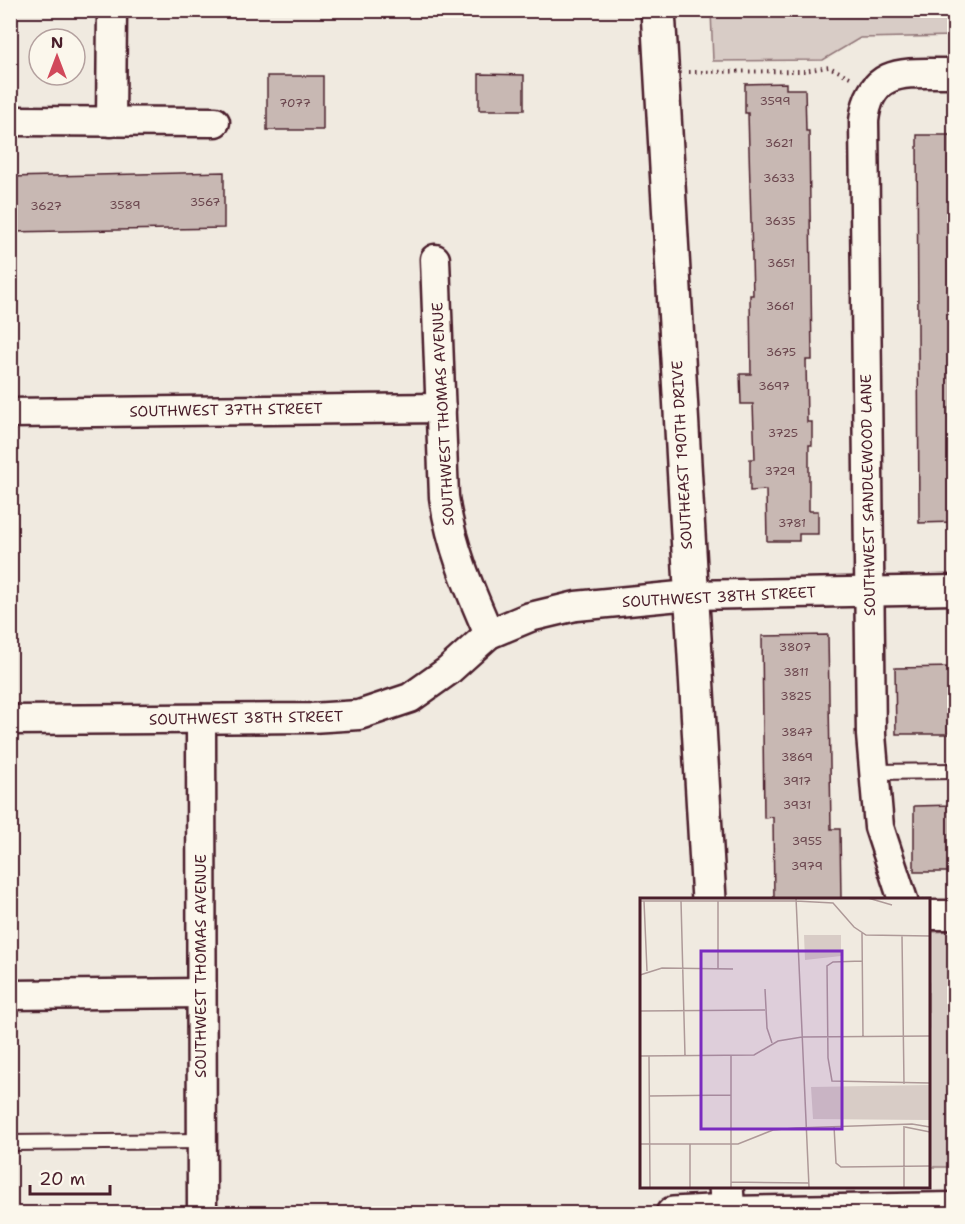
<svg xmlns="http://www.w3.org/2000/svg" width="965" height="1224" font-family="'Shantell Sans',sans-serif">
<rect width="100%" height="100%" fill="#f0eae0"/>
<filter id="ink" filterUnits="userSpaceOnUse"><feTurbulence type="fractalNoise" baseFrequency=".0167" numOctaves="2"/><feDisplacementMap in="SourceGraphic" scale="12" xChannelSelector="R" yChannelSelector="G"/><feConvolveMatrix kernelMatrix="1 2 1 2 8 2 1 2 1" color-interpolation-filters="sRGB"/></filter>
<g filter="url(#ink)">
<!-- green -->
<g fill="#d8ccc6" stroke="#917678" stroke-width="1.5">
<polygon points="711,11 954,11 954,36 860,38 823,60 713,61"/>
<polygon points="954,931 954,1167 928,1167 928,932"/>
</g>
<!-- building -->
<g fill="#c8b8b3" stroke="#4a1f2b" stroke-width="1.5">
<polygon points="479,74 524,75 524,110 479,110"/>
<rect x="267" y="76" width="56" height="54"/>
<polygon points="786,83 786,89 805,89 806,131 809,131 812,360 806,360 807,422 812,422 812,445 809,445 809,511 818,511 818,534 799,534 799,541 767,541 766,490 750,491 750,459 755,459 753,404 741,404 740,374 751,374 750,295 753,295 748,113 745,113 745,84"/>
<polygon points="917,135 952,135 954,522 919,523"/>
<polygon points="224,172 224,228 10,232 10,177"/>
<polygon points="828,635 831,829 840,829 841,900 774,900 773,817 764,818 762,636"/>
<polygon points="954,667 954,734 896,734 895,668"/>
<polygon points="954,805 954,872 914,872 914,806"/>
</g>
<g fill="none" stroke-linecap="round" stroke-linejoin="round">
<!-- service casing -->
<g stroke="#4a1f2b" stroke-width="18">
<g id="service">
<polyline points="874,772 954,771"/>
<polyline points="10,1143 201,1141"/>
</g>
</g>
<!-- minor casing -->
<g stroke="#4a1f2b" stroke-width="33">
<g id="minor">
<polyline points="10,121 215,122"/>
<polyline points="111,122 112,10"/>
<path d="M 435,259 L 444,497 C 451,547 469,588 489,634"/>
<polyline points="10,413 441,408"/>
<polyline points="201,719 202,1214"/>
<polyline points="10,720 311,718 359,715 410,698 448,671 489,634 530,617 576,606 690,595 954,590"/>
<path d="M 903,900 L 879,827 L 871,735 L 864,121 C 870,64 910,74 954,73"/>
<polyline points="928,915 954,915"/>
<polyline points="10,995 201,993"/>
<polyline points="728,1211 954,1207"/>
</g>
</g>
<!-- tertiary casing -->
<g stroke="#4a1f2b" stroke-width="38">
<polyline id="tertiary" points="673,1214 728,1211"/>
</g>
<!-- secondary casing -->
<g stroke="#4a1f2b" stroke-width="38">
<g id="secondary">
<polyline points="658,10 709,900"/>
<polyline points="726,1186 728,1214"/>
</g>
</g>
<!-- path -->
<polyline stroke="#4a1f2b" stroke-width="4" stroke-dasharray="1.5 4.5" stroke-linecap="butt" points="689,72 805,71 829,67 850,77"/>
<!-- service -->
<use href="#service" stroke="#fbf7ec" stroke-width="14"/>
<!-- minor -->
<use href="#minor" stroke="#fbf7ec" stroke-width="28"/>
<!-- tertiary -->
<use href="#tertiary" stroke="#fbf7ec" stroke-width="33"/>
<!-- secondary -->
<use href="#secondary" stroke="#fbf7ec" stroke-width="33"/>
</g>
</g>
<g text-anchor="middle" stroke-width="4.5" stroke-linejoin="round" paint-order="stroke">
<!-- number labels -->
<g font-size="12" fill="#6a454d">
<text x="775" y="105">3599</text>
<text x="295" y="107">7077</text>
<text x="779" y="147">3621</text>
<text x="779" y="182">3633</text>
<text x="205" y="206">3567</text>
<text x="125" y="209">3589</text>
<text x="46" y="210">3627</text>
<text x="780" y="225">3635</text>
<text x="781" y="267">3651</text>
<text x="780" y="310">3661</text>
<text x="781" y="356">3675</text>
<text x="774" y="390">3697</text>
<text x="783" y="437">3725</text>
<text x="780" y="475">3729</text>
<text x="792" y="527">3781</text>
<text x="795" y="651">3807</text>
<text x="796" y="676">3811</text>
<text x="796" y="700">3825</text>
<text x="797" y="736">3847</text>
<text x="797" y="761">3869</text>
<text x="797" y="785">3917</text>
<text x="797" y="809">3931</text>
<text x="807" y="845">3955</text>
<text x="807" y="870">3979</text>
</g>
<!-- street labels -->
<g font-size="15" fill="#4a1f2b" stroke="#fbf7ec">
<text transform="translate(226 410) rotate(-1)" y="5">SOUTHWEST 37TH STREET</text>
<text transform="translate(443 414) rotate(-93)" y="5">SOUTHWEST THOMAS AVENUE</text>
<text transform="translate(682 455) rotate(-93)" y="5">SOUTHEAST 190TH DRIVE</text>
<text transform="translate(868 495) rotate(-91)" y="5">SOUTHWEST SANDLEWOOD LANE</text>
<text transform="translate(719 597) rotate(-3)" y="5">SOUTHWEST 38TH STREET</text>
<text transform="translate(246 718) rotate(-1)" y="5">SOUTHWEST 38TH STREET</text>
<text transform="translate(201 966) rotate(-90)" y="5">SOUTHWEST THOMAS AVENUE</text>
</g>
</g>
<!-- overview -->
<g transform="translate(640 898)">
<rect width="290" height="290" fill="#f0eae0"/>
<path d="M 164,37 L 201,37 L 201,58 L 165,62 ZM 289,187 L 289,222 L 173,221 L 171,189 Z" fill="#d8ccc6"/>
<path fill="none" stroke="#ae9998" stroke-width="1.5" d="M 156,0 L 169,289M 228,0 L 252,7M 0,3 L 156,3M 4,3 L 7,73M 41,3 L 45,158M 156,3 L 193,5 L 214,29 L 226,37 L 290,38M 222,35 L 223,139M 262,38 L 264,186M 222,63 L 193,64 L 187,68 L 188,160 L 192,183 L 290,185M 78,71 L 78,3M 0,77 L 22,70 L 93,71M 125,91 L 127,130 L 132,145M 0,113 L 125,112M 0,158 L 114,157 L 138,143 L 162,139 L 290,138M 9,158 L 10,289M 91,158 L 91,289M 9,198 L 91,197M 194,228 L 196,265 L 201,269 L 290,268M 264,228 L 264,289M 265,229 L 290,234M 0,246 L 98,246 L 133,232 L 156,230 L 272,226 L 290,229M 50,246 L 50,289M 91,284 L 169,285"/>
<path fill="#7b2cbf" fill-opacity="0.15" stroke="#7b2cbf" stroke-width="3" d="M 61,53 L 202,53 L 202,231 L 61,231 Z"/>
<rect width="290" height="290" fill="none" stroke="#4a1f2b" stroke-width="3"/>
</g>
<!-- margin -->
<rect width="965" height="1224" fill="none" stroke="#fbf7ec" stroke-width="36"/>
<rect x="18" y="18" width="929" height="1188" fill="none" stroke="#4a1f2b" stroke-width="2" filter="url(#ink)"/>
<!-- north arrow -->
<g transform="translate(57 57)"><circle r="28" fill="#fbf7ec" stroke="#b4a19f" stroke-width="1.5"/>
<path d="M0-4.5L10 22L0 15L-10 22Z" fill="#d1495b"/>
<text y="-9" font-size="16" font-weight="bold" text-anchor="middle" fill="#4a1f2b">N</text>
</g>
<!-- scale -->
<path d="M30 1185v9h80v-9" fill="none" stroke="#4a1f2b" stroke-width="3"/>
<text x="39" y="1185" font-size="18" fill="#4a1f2b" stroke="#fbf7ec" stroke-width="4.5" paint-order="stroke">20 m</text>
</svg>
